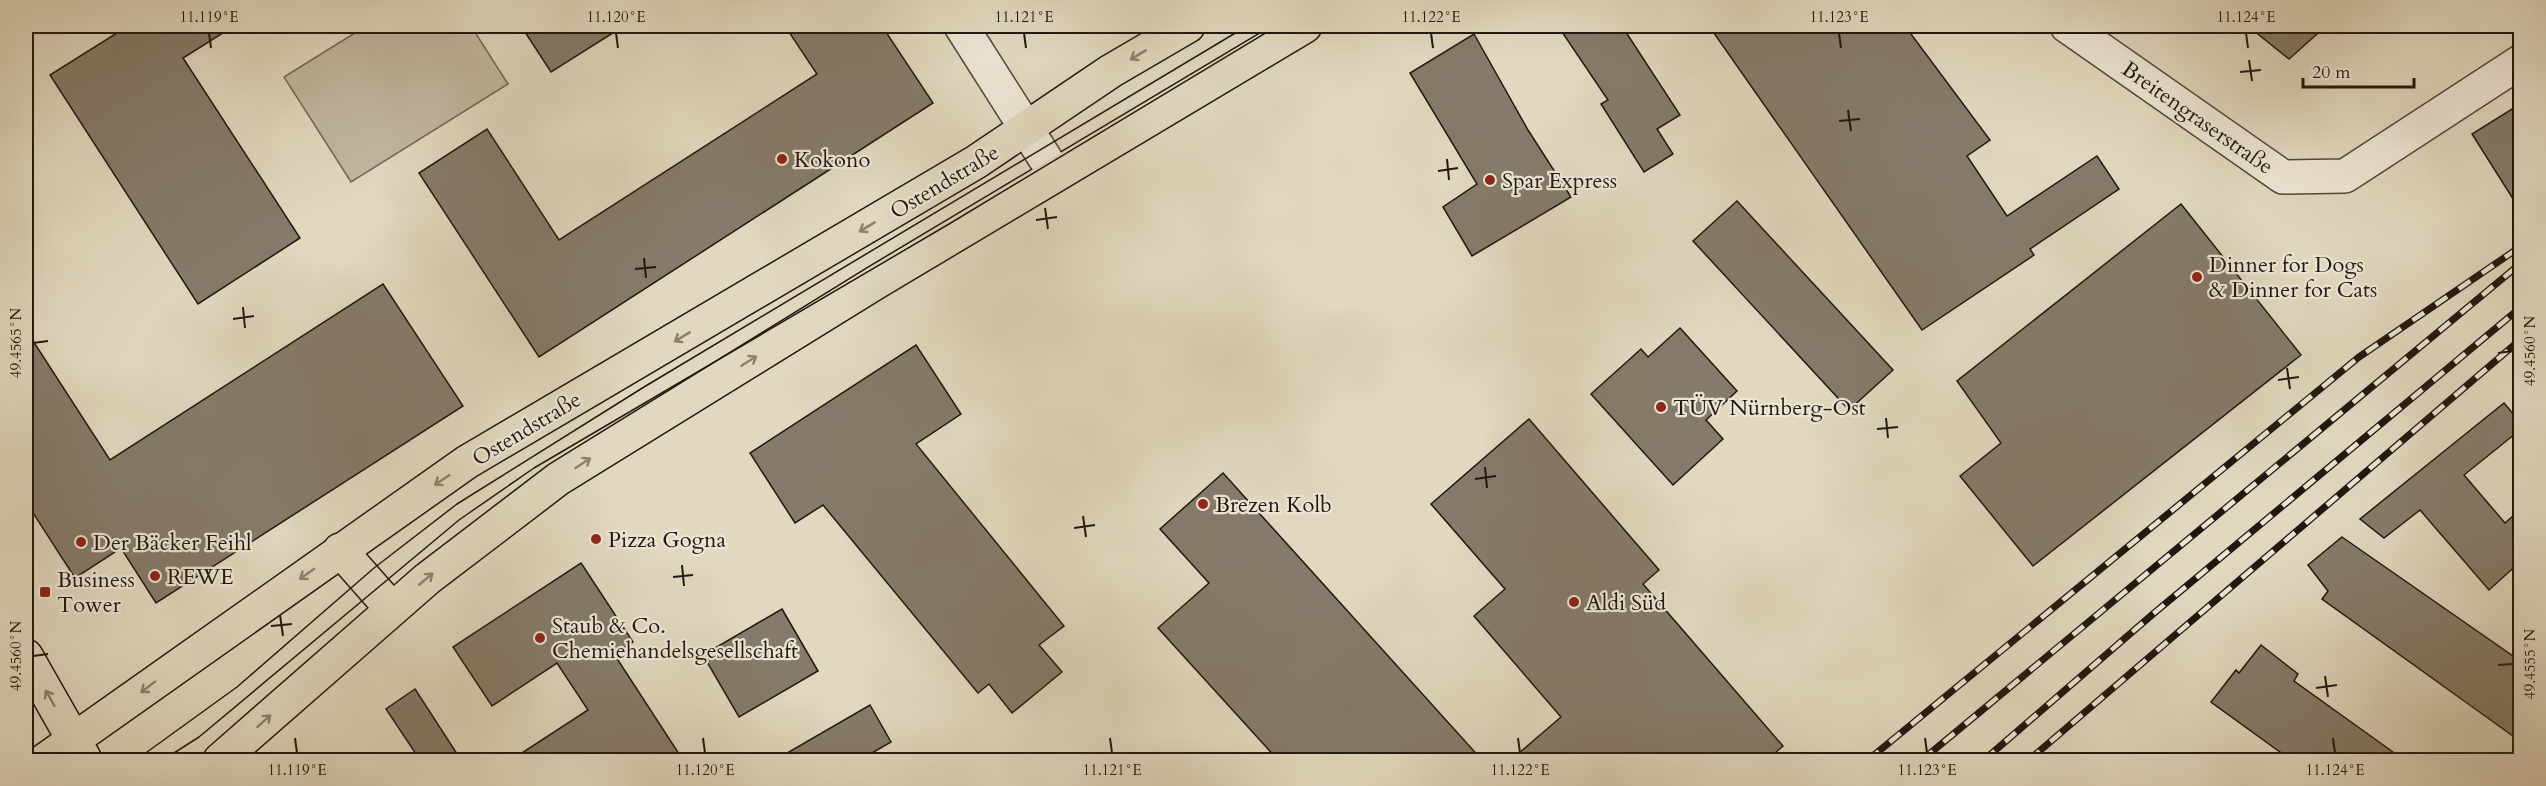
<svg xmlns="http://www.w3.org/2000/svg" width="2546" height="786" font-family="Cardo,serif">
<rect width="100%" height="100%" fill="#e1d8bf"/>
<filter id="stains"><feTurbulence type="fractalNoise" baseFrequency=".00333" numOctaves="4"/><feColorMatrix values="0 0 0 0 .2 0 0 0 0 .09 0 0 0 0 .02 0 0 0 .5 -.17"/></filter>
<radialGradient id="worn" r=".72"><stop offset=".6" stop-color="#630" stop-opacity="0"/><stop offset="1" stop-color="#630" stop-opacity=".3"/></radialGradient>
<!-- green -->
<polygon fill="#c1b7a1" stroke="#726758" stroke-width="1.5" points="366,26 471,26 508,84 351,182 284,77"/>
<!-- building -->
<g fill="#857b6a" stroke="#22170e" stroke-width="1.5">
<polygon points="128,26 234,26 183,58 300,238 198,304 50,75"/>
<polygon points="521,26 624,26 551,72"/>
<polygon points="785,26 882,26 933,103 539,357 419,173 487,129 559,240 817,74"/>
<polygon points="1558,26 1622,26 1680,115 1657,129 1673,154 1644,172 1601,104 1608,100"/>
<polygon points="1709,26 1905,26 1990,140 1967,156 2007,216 2097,156 2119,189 2030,249 2034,255 1922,330"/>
<polygon points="2248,26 2326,26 2289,59"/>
<polygon points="1474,34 1528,130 1571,197 1472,256 1443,207 1477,184 1410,73"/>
<polygon points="2520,104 2520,210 2472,134"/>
<polygon points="1737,201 1893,370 1849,410 1693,241"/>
<polygon points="2181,204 2301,355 2033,566 1960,476 2001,443 1957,381"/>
<polygon points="383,284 463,406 156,603 121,548 75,578 26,502 26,330 110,460"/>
<polygon points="1680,328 1737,391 1706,420 1723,439 1673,485 1591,394 1641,349 1648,357"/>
<polygon points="916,345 961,414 916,444 1064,626 1039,645 1062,672 1012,713 989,684 978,693 823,505 795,523 750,453"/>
<polygon points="2504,403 2520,422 2520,430 2464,475 2505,523 2520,510 2520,562 2489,590 2420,510 2384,538 2360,519"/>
<polygon points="1529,419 1659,570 1643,584 1783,746 1767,760 1511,760 1561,717 1474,616 1505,589 1431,504"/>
<polygon points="1223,473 1482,760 1278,760 1158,628 1209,583 1160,529"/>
<polygon points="2342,537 2520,661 2520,741 2322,599 2328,591 2308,565"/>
<polygon points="581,563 633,642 614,654 683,760 511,760 588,710 557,663 492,706 453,647"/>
<polygon points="782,609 818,671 739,717 703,655"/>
<polygon points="2261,645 2298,674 2294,681 2404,760 2291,760 2211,702 2236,670 2239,673"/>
<polygon points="415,689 461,760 420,760 386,709"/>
<polygon points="870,705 891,742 860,760 775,760"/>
</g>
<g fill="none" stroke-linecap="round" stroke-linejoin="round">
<!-- minor casing -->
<g stroke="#52473a" stroke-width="36">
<g id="minor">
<polyline points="961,26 1055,174"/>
<polyline points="2067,26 2283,177 2345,176 2520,62"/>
</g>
</g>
<!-- major casing -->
<g stroke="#22170e" stroke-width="36">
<g id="major">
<polyline points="340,550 392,609"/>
<polyline points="26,656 84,758"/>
<polyline points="45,760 467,462 976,162 1111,71 1188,26"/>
<polyline points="220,760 427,579 558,479 875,283 1305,26"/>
</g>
</g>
<!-- minor -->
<use href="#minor" stroke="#ece6d5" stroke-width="33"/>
<!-- major -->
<use href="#major" stroke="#e1d8bf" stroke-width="33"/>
<!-- tram -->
<g stroke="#22170e" stroke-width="1.5">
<polyline points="136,760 237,687 374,568 457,504 644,387 1247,26"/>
<polyline points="163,760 199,737 459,520 534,468 949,224 1277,26"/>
</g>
<!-- rail casing -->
<g stroke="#22170e" stroke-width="7">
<g id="rail">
<polyline points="1868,760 2359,357 2520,247"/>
<polyline points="1922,760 2520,264"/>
<polyline points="1984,760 2153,614 2520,308"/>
<polyline points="2029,760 2520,340"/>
</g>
</g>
<!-- rail -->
<use href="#rail" stroke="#ece6d5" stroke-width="4.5" stroke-dasharray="14" stroke-linecap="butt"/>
</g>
<!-- one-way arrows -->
<defs><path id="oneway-shaft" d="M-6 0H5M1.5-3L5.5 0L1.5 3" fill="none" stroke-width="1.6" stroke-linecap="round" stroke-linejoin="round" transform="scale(1.5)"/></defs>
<g stroke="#8b816f">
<use href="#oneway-shaft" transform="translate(1138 55) rotate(149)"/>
<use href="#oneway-shaft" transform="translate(867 227) rotate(149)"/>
<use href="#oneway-shaft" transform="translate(682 337) rotate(149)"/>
<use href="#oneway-shaft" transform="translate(749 361) rotate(-32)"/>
<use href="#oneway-shaft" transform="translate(583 463) rotate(-33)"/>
<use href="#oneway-shaft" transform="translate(442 480) rotate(146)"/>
<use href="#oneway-shaft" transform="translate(307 574) rotate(145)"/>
<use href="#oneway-shaft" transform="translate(426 579) rotate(-40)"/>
<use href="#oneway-shaft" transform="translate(148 687) rotate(143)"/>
<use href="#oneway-shaft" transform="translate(50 698) rotate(-119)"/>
<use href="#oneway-shaft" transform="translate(264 721) rotate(-42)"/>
</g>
<!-- ticks -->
<path fill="none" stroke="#22170e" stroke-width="2" d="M 209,33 L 211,48M 616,33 L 618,48M 1024,33 L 1026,48M 1431,33 L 1433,48M 1839,33 L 1841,48M 2246,33 L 2248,48M 2249,60 L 2252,81M 2240,72 L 2261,70M 1848,110 L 1851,131M 1839,121 L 1860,119M 1447,159 L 1449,180M 1438,171 L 1458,168M 1045,208 L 1048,229M 1036,220 L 1057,217M 644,258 L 646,278M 635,269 L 656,267M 243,307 L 245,328M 233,319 L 254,316M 33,343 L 48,341M 2498,353 L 2513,351M 2287,368 L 2290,389M 2278,380 L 2299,377M 1886,418 L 1888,438M 1877,429 L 1898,427M 1485,467 L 1487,488M 1475,479 L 1496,476M 1083,516 L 1086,537M 1074,528 L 1095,525M 682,565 L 684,586M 673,577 L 693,575M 280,615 L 283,636M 271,626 L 292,624M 33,656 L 48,654M 2498,665 L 2513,664M 2325,676 L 2328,697M 2316,688 L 2337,685M 295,738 L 297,753M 703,738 L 705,753M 1110,738 L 1112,753M 1518,738 L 1520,753M 1925,738 L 1927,753M 2333,738 L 2335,753"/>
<!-- markers -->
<g fill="#8f2418" stroke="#ece6d5" stroke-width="2">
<circle cx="782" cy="159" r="6"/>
<circle cx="1490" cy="180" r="6"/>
<circle cx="2197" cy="277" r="6"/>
<circle cx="1661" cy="407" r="6"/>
<circle cx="1203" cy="504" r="6"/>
<circle cx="596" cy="539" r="6"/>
<circle cx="81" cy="542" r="6"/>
<circle cx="155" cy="576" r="6"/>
<rect x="39" y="586" width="12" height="12" rx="3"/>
<circle cx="1574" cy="602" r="6"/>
<circle cx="540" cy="638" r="6"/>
</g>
<g text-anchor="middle" stroke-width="4.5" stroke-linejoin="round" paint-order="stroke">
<!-- street labels -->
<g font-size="22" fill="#22170e" stroke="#ece6d5">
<text transform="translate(2198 117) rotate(35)" y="8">Breitengraserstraße</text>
<text transform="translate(944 181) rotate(-31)" y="8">Ostendstraße</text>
<text transform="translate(526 428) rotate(-31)" y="8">Ostendstraße</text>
</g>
<!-- poi labels -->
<g font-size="22" fill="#22170e" stroke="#ece6d5" text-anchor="start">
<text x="794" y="167">Kokono</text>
<text x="1502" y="188">Spar Express</text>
<text x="2209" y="272">Dinner for Dogs<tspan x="2209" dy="25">&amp; Dinner for Cats</tspan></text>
<text x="1673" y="415">TÜV Nürnberg-Ost</text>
<text x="1215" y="512">Brezen Kolb</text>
<text x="608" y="547">Pizza Gogna</text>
<text x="93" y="550">Der Bäcker Feihl</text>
<text x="167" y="584">REWE</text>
<text x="57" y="587">Business<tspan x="57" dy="25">Tower</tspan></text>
<text x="1586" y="610">Aldi Süd</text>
<text x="552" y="633">Staub &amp; Co.<tspan x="552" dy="25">Chemiehandelsgesellschaft</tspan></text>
</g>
</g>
<!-- margin -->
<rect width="2546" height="786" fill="none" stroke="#e1d8bf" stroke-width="66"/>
<!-- scale -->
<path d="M2303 78v9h111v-9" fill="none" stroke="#22170e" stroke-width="3"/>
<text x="2312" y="78" font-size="18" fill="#22170e" stroke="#ece6d5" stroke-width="4.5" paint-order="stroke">20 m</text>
<rect x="33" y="33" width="2480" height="720" fill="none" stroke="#22170e" stroke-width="2"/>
<g font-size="15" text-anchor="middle" fill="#22170e">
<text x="209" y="22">11.119°E</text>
<text x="616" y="22">11.120°E</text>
<text x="1024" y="22">11.121°E</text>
<text x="1431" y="22">11.122°E</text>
<text x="1839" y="22">11.123°E</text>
<text x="2246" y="22">11.124°E</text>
<text transform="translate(16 343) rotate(-90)" y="5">49.4565°N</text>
<text transform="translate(2530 351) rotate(-90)" y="5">49.4560°N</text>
<text transform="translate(16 656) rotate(-90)" y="5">49.4560°N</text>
<text transform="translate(2530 664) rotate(-90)" y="5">49.4555°N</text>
<text x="297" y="775">11.119°E</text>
<text x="705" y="775">11.120°E</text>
<text x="1112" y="775">11.121°E</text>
<text x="1520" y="775">11.122°E</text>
<text x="1927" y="775">11.123°E</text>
<text x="2335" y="775">11.124°E</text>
</g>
<rect width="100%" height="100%" filter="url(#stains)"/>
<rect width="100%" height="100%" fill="url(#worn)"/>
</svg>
